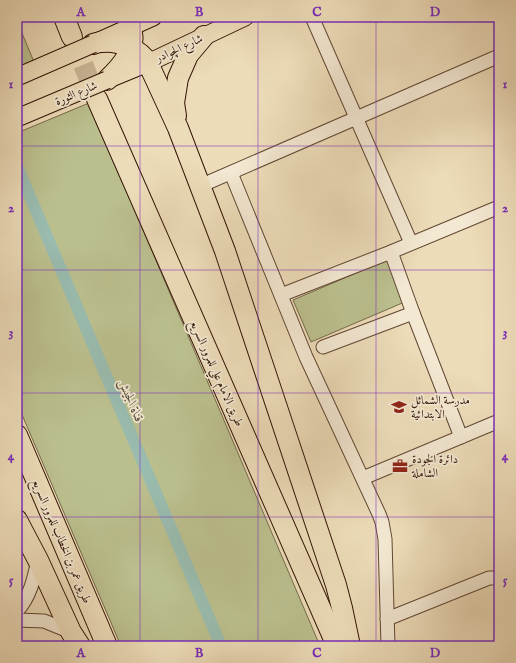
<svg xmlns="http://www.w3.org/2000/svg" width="516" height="663" font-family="'IM FELL English',Amiri,serif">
<rect width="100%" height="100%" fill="#eddcb9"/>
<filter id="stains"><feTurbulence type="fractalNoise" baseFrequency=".005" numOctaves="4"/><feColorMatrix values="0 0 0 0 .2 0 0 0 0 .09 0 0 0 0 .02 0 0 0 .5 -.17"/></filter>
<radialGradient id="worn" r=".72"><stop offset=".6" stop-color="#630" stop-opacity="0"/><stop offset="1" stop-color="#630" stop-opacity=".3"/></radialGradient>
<!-- green -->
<g fill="#bbbf8e" stroke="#766a4a">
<polygon points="17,21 34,62 17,70"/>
<polygon points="89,103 320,646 121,646 17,403 17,133"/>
<polygon points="389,259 407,301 311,342 293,300"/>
</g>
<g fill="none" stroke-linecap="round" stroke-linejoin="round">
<!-- canal -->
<polyline stroke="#99bcaf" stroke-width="12" points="17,166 221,646"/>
<!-- highway-tunnel -->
<polyline stroke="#c8b495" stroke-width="20" stroke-dasharray="20 10" stroke-linecap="butt" points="72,37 97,99"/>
<!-- minor casing -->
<g stroke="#614632" stroke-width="15">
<g id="minor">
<polyline points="312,17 411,243"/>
<polyline points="231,173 306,357 379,514 382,522 385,539 388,646"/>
<polyline points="200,186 499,56"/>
<polyline points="391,252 413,313 461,437"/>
<polyline points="281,295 391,252 499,207"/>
<polyline points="323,347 413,313"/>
<polyline points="363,478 499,421"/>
<path d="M 17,611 C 30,597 34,579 38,560"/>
<polyline points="387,619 489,578 496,578 499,580"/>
<polyline points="17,620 44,621 71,632"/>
</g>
</g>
<!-- major casing -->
<g stroke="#321405" stroke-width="19">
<g id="major">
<polyline points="97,42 153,17"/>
<polyline points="109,79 148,63 245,17"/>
</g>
</g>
<!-- highway casing -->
<g stroke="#321405" stroke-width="22">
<g id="highway">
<polyline points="64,17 72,37"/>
<path d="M 93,44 C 96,43 99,42 102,42 C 118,40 140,49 148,63 L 178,128 L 225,251 L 336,585 L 342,608 L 350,646"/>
<path d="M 107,80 C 120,68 136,51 132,32 C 131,26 129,22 127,17"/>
<polyline points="97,99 337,646"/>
<polyline points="176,116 174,103 178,78 188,55 204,36"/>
<polyline points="17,435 107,646"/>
<polyline points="17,520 38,560 71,632 80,646"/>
</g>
</g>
<!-- minor -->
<use href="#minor" stroke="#f3e8d2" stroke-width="13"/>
<!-- major -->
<use href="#major" stroke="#eddcb9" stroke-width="17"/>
<!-- highway -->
<use href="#highway" stroke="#eddcb9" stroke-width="20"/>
<!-- major-bridge casing -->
<g stroke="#321405" stroke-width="19" stroke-linecap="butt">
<g id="major-bridge">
<polyline points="17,77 93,44"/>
<polyline points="17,118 107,80"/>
</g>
</g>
<!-- major-bridge -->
<use href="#major-bridge" stroke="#eddcb9" stroke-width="17"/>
</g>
<!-- grid -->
<path fill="none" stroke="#7b2cbf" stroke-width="1" stroke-opacity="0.55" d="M 140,17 L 140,646M 258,17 L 258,646M 376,17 L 376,646M 17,146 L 499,146M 17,270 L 499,270M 17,393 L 499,393M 17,517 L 499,517"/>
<!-- icons -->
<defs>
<g id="school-bare" transform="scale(1.2)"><path d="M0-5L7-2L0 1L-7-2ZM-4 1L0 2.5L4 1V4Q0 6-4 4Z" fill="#8f2418" stroke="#f3e8d2" stroke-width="2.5" paint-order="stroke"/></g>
<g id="office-bare" transform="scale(1.2)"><path d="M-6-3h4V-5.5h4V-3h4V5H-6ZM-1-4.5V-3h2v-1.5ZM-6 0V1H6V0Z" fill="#8f2418" stroke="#f3e8d2" stroke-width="2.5" paint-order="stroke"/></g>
</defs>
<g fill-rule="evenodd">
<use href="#school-bare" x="399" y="407"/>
<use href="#office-bare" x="400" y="466"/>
</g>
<g text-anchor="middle" stroke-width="3.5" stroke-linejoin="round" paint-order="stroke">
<!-- street labels -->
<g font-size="12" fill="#321405" stroke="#f3e8d2">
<text transform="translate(179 48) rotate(-25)" y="4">شارع الچوادر</text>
<text transform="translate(76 93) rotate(-23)" y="4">شارع الثورة</text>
<text transform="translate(217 373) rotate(66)" y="4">طريق الامام علي للمرور السريع</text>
<text transform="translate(62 541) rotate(67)" y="4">طريق عمر بن الخطاب للمرور السريع</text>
</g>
<!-- poi labels -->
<g font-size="12" fill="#321405" stroke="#f3e8d2" text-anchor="start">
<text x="411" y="404">مدرسة الشمائل<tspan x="411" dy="14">الابتدائية</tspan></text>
<text x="412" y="463">دائرة الجودة<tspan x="412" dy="14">الشاملة</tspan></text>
</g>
<!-- water labels -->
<g font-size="13" font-style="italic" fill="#564f40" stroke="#f3e8d2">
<text transform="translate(132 400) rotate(67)" y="5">قناة الجيش</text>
</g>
</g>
<!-- margin -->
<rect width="516" height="663" fill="none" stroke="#eddcb9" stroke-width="44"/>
<rect x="22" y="22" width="472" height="619" fill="none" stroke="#7b2cbf" stroke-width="1.5"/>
<g font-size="13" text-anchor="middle" font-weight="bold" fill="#7b2cbf">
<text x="81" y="16">A</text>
<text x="199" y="16">B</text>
<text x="317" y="16">C</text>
<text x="435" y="16">D</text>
<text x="11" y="88">1</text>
<text x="505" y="88">1</text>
<text x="11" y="212">2</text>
<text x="505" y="212">2</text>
<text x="11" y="336">3</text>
<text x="505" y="336">3</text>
<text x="11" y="460">4</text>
<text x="505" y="460">4</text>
<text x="11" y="584">5</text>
<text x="505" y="584">5</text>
<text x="81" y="657">A</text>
<text x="199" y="657">B</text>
<text x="317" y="657">C</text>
<text x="435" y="657">D</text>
</g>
<rect width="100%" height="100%" filter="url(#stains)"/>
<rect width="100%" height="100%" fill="url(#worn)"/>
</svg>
